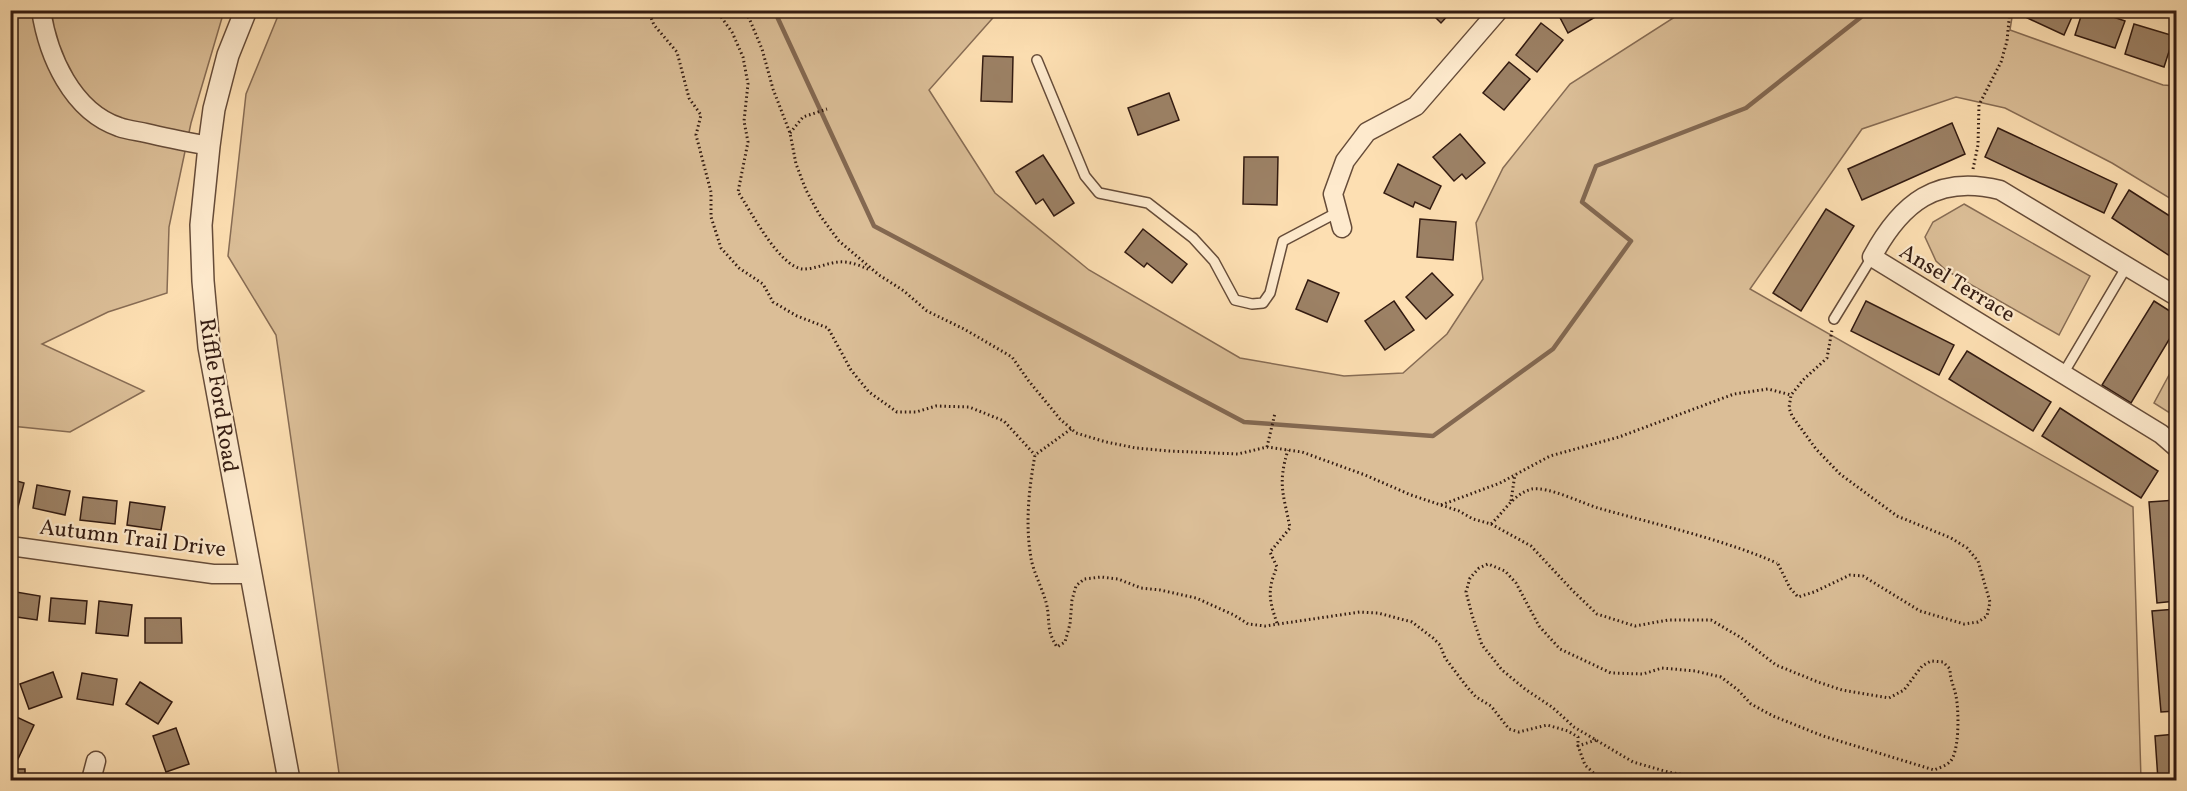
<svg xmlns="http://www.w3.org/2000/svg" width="2187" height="791" font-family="Vollkorn,serif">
<rect width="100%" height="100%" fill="#fddfb2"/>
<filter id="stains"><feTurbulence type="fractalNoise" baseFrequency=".00333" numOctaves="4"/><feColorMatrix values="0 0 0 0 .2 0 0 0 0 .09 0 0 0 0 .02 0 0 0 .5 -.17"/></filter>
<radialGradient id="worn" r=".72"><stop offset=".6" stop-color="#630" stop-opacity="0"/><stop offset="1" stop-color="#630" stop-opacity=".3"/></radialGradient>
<!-- green -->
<g fill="#dbbe97" stroke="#876c54" stroke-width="1.5">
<polygon points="10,11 224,11 191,123 169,227 167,293 108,312 42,344 144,391 70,432 11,426"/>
<polygon points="280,11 999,11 929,90 995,193 1089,270 1240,358 1344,376 1403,373 1447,334 1483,279 1476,223 1503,168 1570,84 1684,11 2013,11 2010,30 2163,85 2176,86 2176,202 2112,163 2005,108 1956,97 1862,129 1750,289 2133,507 2141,780 340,780 276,335 228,256 246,94"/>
<polygon points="1964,204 2090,276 2059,335 1947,271 1936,261 1925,237 1933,222"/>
<polygon points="2176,362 2176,417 2154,403"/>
</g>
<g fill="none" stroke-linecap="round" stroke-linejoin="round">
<!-- stream -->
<polyline stroke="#836851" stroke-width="4.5" points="774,10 874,226 1244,422 1433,436 1553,349 1631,241 1582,202 1596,166 1746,108 1870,10"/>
</g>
<!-- building -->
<g fill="#9c8165" stroke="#331b11" stroke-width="1.5">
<polygon points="1428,10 1453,10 1441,23"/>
<polygon points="1556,10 1603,10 1604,12 1568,33"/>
<polygon points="2026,10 2075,10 2064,35 2023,16"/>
<polygon points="2083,10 2093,10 2125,21 2115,48 2075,35"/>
<polygon points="1541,23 1563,40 1537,72 1516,55"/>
<polygon points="2134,24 2174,36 2164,67 2125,54"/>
<polygon points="983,56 1013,57 1012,102 981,101"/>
<polygon points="1509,62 1530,79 1504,110 1483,93"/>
<polygon points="1169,93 1179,120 1138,135 1128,108"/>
<polygon points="1952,123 1965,154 1862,200 1848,169"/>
<polygon points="1998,128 2117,184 2104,213 1985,157"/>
<polygon points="1460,134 1485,163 1466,179 1462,174 1454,181 1433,157"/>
<polygon points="1043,155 1074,203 1054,216 1043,199 1036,204 1016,172"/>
<polygon points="1244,157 1278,157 1277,205 1243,204"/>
<polygon points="1398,164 1441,186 1430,209 1415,202 1413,207 1384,193"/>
<polygon points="2129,190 2176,220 2176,260 2112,218"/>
<polygon points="1826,209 1854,226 1801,311 1773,293"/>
<polygon points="1420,219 1456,222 1453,260 1417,257"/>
<polygon points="1143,229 1187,264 1172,283 1147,263 1144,267 1125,252"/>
<polygon points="1432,273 1453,295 1426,319 1406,297"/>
<polygon points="1308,280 1339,293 1327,322 1296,309"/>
<polygon points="1394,301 1414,330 1385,350 1365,321"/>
<polygon points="1866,301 1954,345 1939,375 1851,331"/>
<polygon points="2154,301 2176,315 2176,328 2131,403 2102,385"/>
<polygon points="1967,351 2051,402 2033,431 1949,379"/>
<polygon points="2060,408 2158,471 2141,498 2042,436"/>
<polygon points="10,479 24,483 17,511 10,509"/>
<polygon points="37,485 70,491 65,515 33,508"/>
<polygon points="83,497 117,501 115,524 80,520"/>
<polygon points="2176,500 2176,601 2157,603 2149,502"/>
<polygon points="130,502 165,507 161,530 127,525"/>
<polygon points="10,591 40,596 37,620 10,616"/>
<polygon points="51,598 87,601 85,624 49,621"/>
<polygon points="99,601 132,605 128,636 96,633"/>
<polygon points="2176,609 2176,711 2161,712 2152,611"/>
<polygon points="145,618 181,618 182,643 145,643"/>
<polygon points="53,672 62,697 29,709 20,684"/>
<polygon points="82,673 117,679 113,705 77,699"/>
<polygon points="140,682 172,702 158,724 126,704"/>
<polygon points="10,714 34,725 18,759 10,755"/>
<polygon points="176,728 189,764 166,772 153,736"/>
<polygon points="2176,734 2176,780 2158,780 2155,736"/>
<rect x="10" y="769" width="15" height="11"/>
</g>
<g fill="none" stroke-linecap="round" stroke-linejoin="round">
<!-- service casing -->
<g stroke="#664c39" stroke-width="12">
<g id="service">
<polyline points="1037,60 1085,176 1099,193 1148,203 1193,238 1214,261 1235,300 1252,304 1263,303 1270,293 1283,241 1338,212"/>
<polyline points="1834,319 1872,257"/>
<polyline points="2063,374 2127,266"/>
</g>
</g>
<!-- minor casing -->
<g stroke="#664c39" stroke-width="21">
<g id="minor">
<path d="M 41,10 C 48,56 72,111 119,127 C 127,130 137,131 146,133 C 167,138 188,142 209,146"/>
<polyline points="1342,228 1333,194 1345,161 1367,132 1416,106 1499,10"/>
<path d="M 2176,296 L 2000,190 C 1937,174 1901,203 1872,257 L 2161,434 L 2176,447"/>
<polyline points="10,546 213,574 251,574"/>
<polyline points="91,780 96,761"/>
</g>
</g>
<!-- tertiary casing -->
<g stroke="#664c39" stroke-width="24">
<polyline id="tertiary" points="246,10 228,55 214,109 209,146 201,225 203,281 209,347 289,780"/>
</g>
<!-- path -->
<g stroke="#331b11" stroke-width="3" stroke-dasharray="1.5 3" stroke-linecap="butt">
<polyline points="648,10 654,25 677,52 689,98 701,115 696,135 711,192 711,217 721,248 739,268 763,284 773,302 797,316 828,328 851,370 869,392 897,412 916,412 936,406 969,407 1004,421 1035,455"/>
<path d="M 716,10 L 732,32 L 743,57 L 748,84 L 744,121 L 748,142 L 738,192 C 751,211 779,267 803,269 C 815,269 827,263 839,262 C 850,261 861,266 870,270"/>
<path d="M 742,10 L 749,18 L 762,49 L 773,89 L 790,133 L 796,164 L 806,190 L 819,214 L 839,241 L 879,275 L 904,291 L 927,311 L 964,329 L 1012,357 L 1028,380 L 1060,419 L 1076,433 L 1106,442 L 1136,448 L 1169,451 L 1238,454 L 1267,447 L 1302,452 L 1365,475 L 1411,495 L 1459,511 L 1473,519 L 1491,524 C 1504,512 1513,494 1532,489 C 1547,486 1582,503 1598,508 C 1658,525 1719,538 1777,563"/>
<polyline points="790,133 803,117 827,109"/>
<polyline points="1973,169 1978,145 1979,105 2001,62 2007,41 2010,10"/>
<path d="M 1071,429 L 1035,455 C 1029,488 1025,524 1031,558 C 1033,571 1042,588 1046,602 C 1051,621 1045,628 1057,647 L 1065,642 L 1070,624 L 1072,600 L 1076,586 L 1084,579 L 1101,577 L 1118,579 L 1141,588 L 1160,590 L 1196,598 L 1234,615 L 1248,624 L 1265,626 L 1360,612 L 1378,613 L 1412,622 L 1433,638 L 1440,645 L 1445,658 L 1467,687 L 1476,697 L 1491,706 L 1509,729 L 1519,732 L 1547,725 L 1568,731 L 1578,737 L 1578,746"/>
<polyline points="1267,447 1275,413"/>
<polyline points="1511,501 1515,474"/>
<polyline points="1441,505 1500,483 1550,456 1619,437 1734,394 1768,389 1791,395"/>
<path d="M 1491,524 L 1531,546 L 1573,591 L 1597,614 L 1635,626 L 1668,620 L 1711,620 L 1740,637 L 1776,665 L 1818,682 L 1842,690 L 1889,698 L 1904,690 L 1922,666 L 1931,661 L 1943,662 L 1950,669 C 1950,680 1954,686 1956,696 C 1959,711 1959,744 1953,757 C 1950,765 1941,767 1934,770 L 1823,736 L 1773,716 L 1751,704 L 1738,690 L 1721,677 L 1695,671 L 1662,668 L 1643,674 L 1611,673 L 1560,649 L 1539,626 L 1516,583 L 1505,571 L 1488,564 L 1479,568 L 1470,578 L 1466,592 L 1472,615 L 1482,645 L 1502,670 L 1525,689 L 1552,707 L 1574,727 L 1633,762 L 1668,772 L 1716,780"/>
<polyline points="1778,564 1790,588 1798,597 1814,592 1850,575 1863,576 1920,611 1964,624 1978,622 1987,616 1990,602 1978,561 1967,548 1951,538 1897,516 1840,474 1816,449 1792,416 1789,408 1791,395 1803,380 1827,358 1832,330"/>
<path d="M 1277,623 C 1269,600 1267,590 1277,567 L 1270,552 L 1290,528 C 1284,495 1277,485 1288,450"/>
<polyline points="1596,740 1578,746 1585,765 1601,780"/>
</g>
<!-- service -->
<use href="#service" stroke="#feeacd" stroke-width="9"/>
<!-- minor -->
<use href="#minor" stroke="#feeacd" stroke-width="18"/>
<!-- tertiary -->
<use href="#tertiary" stroke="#feeacd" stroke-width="21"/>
</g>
<g text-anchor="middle" stroke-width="4.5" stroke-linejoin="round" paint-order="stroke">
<!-- street labels -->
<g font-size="22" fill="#331b11" stroke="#feeacd">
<text transform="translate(1958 282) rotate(31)" y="8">Ansel Terrace</text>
<text transform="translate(220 395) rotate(81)" y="8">Riffle Ford Road</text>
<text transform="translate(133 537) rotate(7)" y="8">Autumn Trail Drive</text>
</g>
</g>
<!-- margin -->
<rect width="2187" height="791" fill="none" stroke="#fddfb2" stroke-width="36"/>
<rect x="12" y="12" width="2163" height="767" fill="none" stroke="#331b11" stroke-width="3"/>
<rect x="18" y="18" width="2151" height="755" fill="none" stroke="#331b11" stroke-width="1.5"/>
<rect width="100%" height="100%" filter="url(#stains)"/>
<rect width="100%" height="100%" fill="url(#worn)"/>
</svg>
